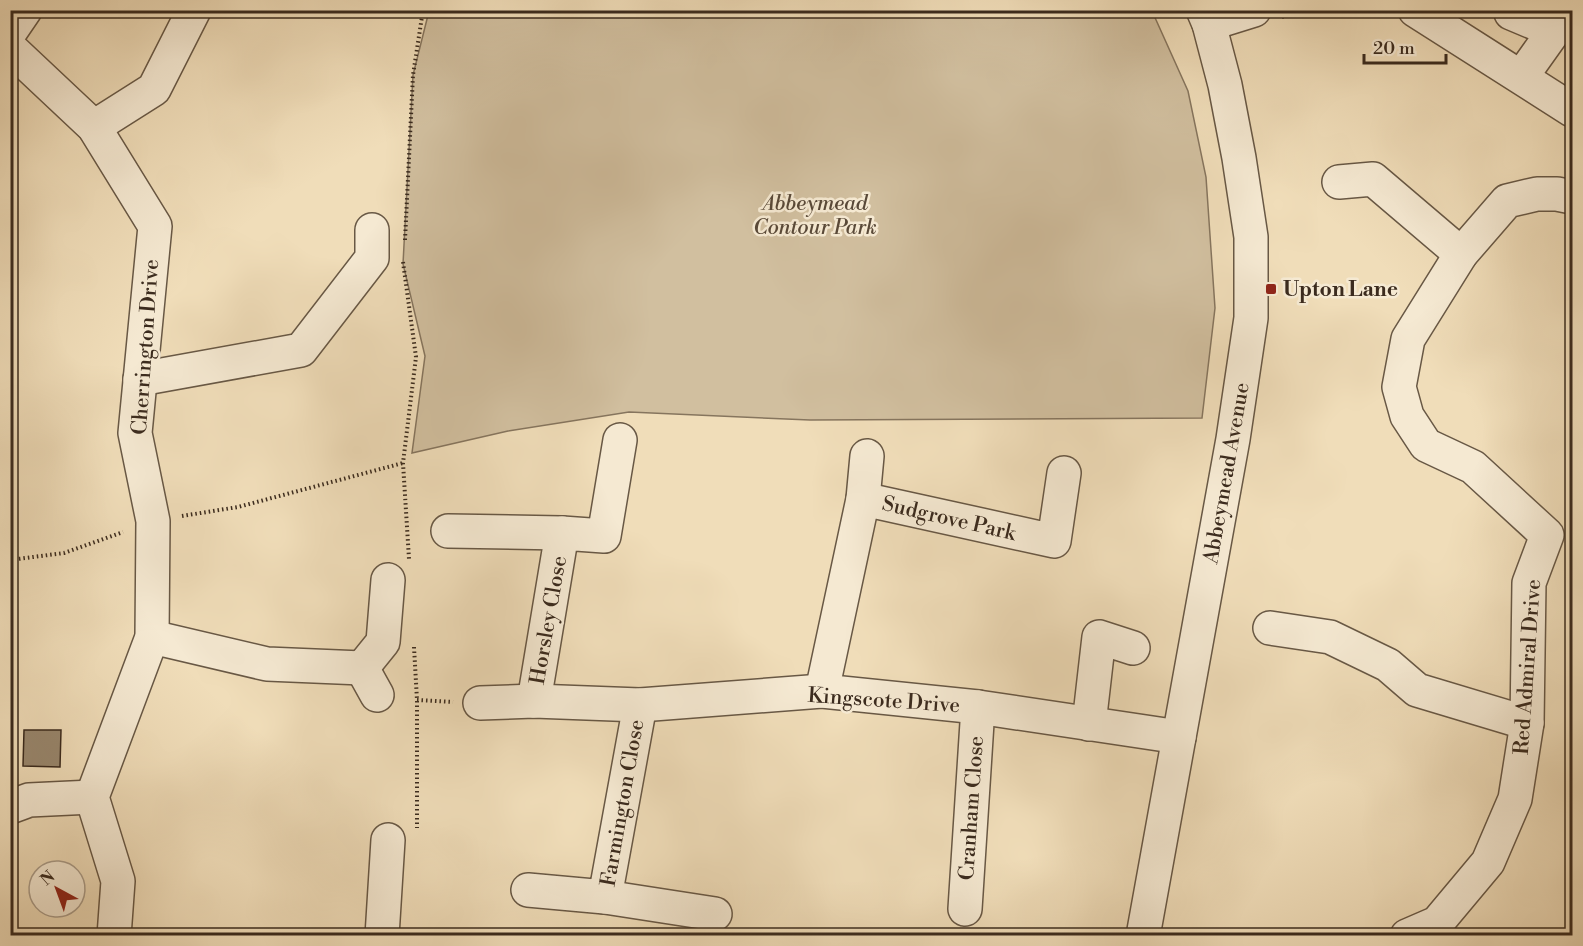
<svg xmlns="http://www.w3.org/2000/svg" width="1583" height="946" font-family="'Libre Bodoni',serif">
<rect width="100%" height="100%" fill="#f0ddb9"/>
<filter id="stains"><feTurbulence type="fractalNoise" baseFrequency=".00333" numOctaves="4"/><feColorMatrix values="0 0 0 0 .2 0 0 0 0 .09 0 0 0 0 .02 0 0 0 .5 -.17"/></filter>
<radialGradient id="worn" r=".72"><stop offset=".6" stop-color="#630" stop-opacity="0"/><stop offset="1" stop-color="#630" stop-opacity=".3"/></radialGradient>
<!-- green -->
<polygon fill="#d1bf9f" stroke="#86755e" stroke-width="1.5" points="429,11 1152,11 1188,91 1206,177 1215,308 1202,418 810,420 629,412 508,431 412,453 425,356 403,264 413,75"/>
<!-- building -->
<polygon fill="#99886f" stroke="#3b2b1e" stroke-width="1.5" points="24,730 61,730 60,767 23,766"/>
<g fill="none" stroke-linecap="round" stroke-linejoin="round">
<!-- minor casing -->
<g stroke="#685845" stroke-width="36">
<g id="minor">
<polyline points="1415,10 1572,110"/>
<polyline points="1511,13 1554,31 1522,76"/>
<polyline points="1209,24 1254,10"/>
<polyline points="10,32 25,10"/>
<polyline points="10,48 94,127 155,226 135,433 153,521 152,637 92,797 118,881 114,936"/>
<polyline points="94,127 154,89 194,10"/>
<polyline points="1339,182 1373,179 1461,254"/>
<polyline points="140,379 301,350 372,258 372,230"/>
<polyline points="863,499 867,456"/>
<polyline points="448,531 562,533"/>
<polyline points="1270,628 1330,637 1388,665 1417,690 1527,723"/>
<polyline points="152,637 267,664 362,668 383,642 388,580"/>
<polyline points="362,668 377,695"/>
<polyline points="822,691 863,499 1054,541 1064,473"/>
<polyline points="534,701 562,533 604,536 620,440"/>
<polyline points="480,703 534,701 640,705 822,691 978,707 1179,737"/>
<polyline points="1089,724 1099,637 1133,648"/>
<polyline points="10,807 29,800 92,797"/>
<polyline points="528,890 605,897 640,705"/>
<polyline points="605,897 715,914"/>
<polyline points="965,909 978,707"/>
<polyline points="382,936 388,840"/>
<polyline points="1143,936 1233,439 1251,318 1251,237 1239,158 1225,85 1209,24 1203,10"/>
<polyline points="1407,936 1437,923 1488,862 1515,799 1527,723 1529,583 1547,535 1473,467 1426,445 1407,416 1399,387 1408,339 1461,254 1507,201 1537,194 1557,194 1572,197"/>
</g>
</g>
<!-- path -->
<g stroke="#3b2b1e" stroke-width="4" stroke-dasharray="1.5 3" stroke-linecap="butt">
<polyline points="1355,10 1386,16"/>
<polyline points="1282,17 1310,10"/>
<polyline points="405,240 413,75 423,10"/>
<polyline points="403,262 416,357 403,463 409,559"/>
<polyline points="182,516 238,507 403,463"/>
<polyline points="10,560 64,553 123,532"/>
<polyline points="414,647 417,700 417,828"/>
<polyline points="417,700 453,702"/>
</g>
<!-- minor -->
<use href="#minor" stroke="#f5e9d2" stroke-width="33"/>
</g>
<!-- markers -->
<rect fill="#8f2418" stroke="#f5e9d2" stroke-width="2" x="1265" y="283" width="12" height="12" rx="3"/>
<g text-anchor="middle" stroke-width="5" stroke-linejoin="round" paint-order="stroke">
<!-- park labels -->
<g font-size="21" font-style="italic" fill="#594938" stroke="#f5e9d2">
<text x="815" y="210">Abbeymead<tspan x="815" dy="24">Contour Park</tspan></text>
</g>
<!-- poi labels -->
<g font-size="21" font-weight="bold" fill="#3b2b1e" stroke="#f5e9d2" text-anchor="start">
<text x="1283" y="296">Upton Lane</text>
</g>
<!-- street labels -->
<g font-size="21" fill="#3b2b1e" stroke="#f5e9d2">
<text transform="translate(145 347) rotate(-86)" y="7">Cherrington Drive</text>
<text transform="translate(1226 473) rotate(-80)" y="7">Abbeymead Avenue</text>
<text transform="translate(949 518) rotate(13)" y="7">Sudgrove Park</text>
<text transform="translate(548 620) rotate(-80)" y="7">Horsley Close</text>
<text transform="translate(1527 667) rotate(-86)" y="7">Red Admiral Drive</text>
<text transform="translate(884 700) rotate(4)" y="7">Kingscote Drive</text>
<text transform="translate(622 803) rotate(-80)" y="7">Farmington Close</text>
<text transform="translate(971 808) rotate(-86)" y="7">Cranham Close</text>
</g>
</g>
<!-- margin -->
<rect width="1583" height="946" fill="none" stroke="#f0ddb9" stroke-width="36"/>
<rect x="12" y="12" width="1559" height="922" fill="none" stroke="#3b2b1e" stroke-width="3"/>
<rect x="18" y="18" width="1547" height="910" fill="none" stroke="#3b2b1e" stroke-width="1.5"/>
<!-- north arrow -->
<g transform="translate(57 889) rotate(319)"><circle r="28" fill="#f5e9d2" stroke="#ab9d8a" stroke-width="1.5"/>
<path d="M0-4.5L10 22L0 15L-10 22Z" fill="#8f2418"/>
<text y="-9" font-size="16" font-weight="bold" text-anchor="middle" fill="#3b2b1e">N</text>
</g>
<!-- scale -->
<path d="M1364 54v9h82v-9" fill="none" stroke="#3b2b1e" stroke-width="3"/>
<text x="1373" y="54" font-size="18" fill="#3b2b1e" stroke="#f5e9d2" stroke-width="4.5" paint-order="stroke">20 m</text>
<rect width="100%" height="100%" filter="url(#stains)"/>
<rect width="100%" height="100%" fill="url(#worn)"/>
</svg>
